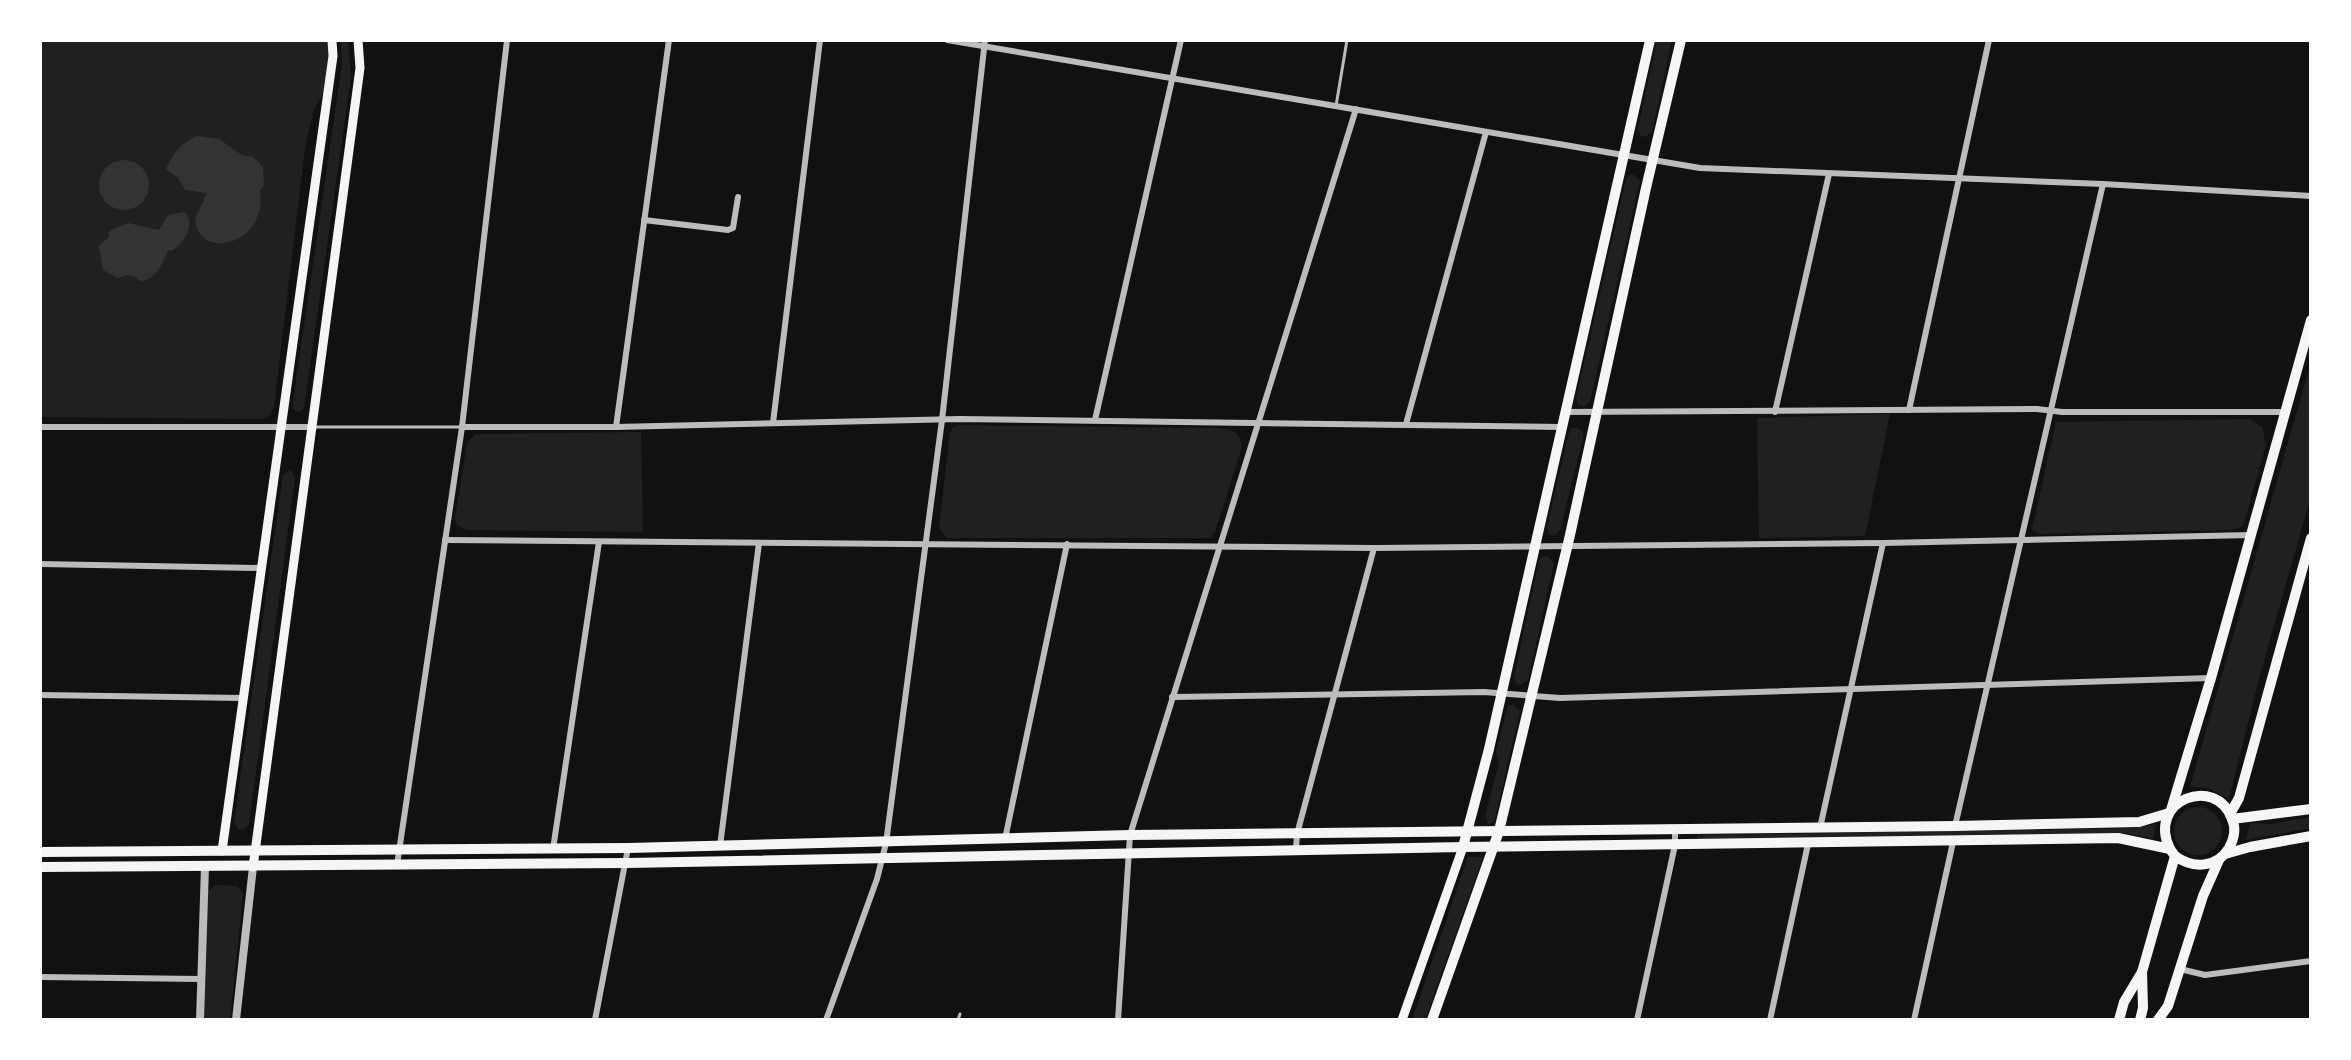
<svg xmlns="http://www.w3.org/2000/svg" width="2351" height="1060" font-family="Figtree,sans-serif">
<rect width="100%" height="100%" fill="#111"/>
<!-- green -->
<g fill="#202020">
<polygon points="40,40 328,40 329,84 314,109 305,148 274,407 271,415 262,419 40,417"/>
<polygon points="341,40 348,40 351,77 304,408 299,413 292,408 342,64"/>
<polygon points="1657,40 1672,40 1652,132 1645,137 1640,136 1638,129"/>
<polygon points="1629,175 1634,175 1640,181 1590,402 1583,407 1578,405 1576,398 1626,179"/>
<polygon points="2311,362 2311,496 2260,675 2229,799 2206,787 2190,787"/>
<polygon points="1890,414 1865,536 1759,538 1757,418"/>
<polygon points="2250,419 2262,427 2266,445 2244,523 2240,528 2231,530 2039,534 2032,530 2056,422"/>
<path d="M 959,425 L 1219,428 C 1233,430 1240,432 1242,447 L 1215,532 L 1210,538 L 947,538 L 939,528 L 950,433 L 953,427 Z"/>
<polygon points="1572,428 1578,428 1584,434 1560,530 1554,536 1549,534 1547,527 1569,432"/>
<polygon points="641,432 643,532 467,530 457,525 455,519 467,443 475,434"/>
<polygon points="290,470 295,477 249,824 243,830 238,830 234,822 283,475"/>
<polygon points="1547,556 1554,563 1528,680 1521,685 1516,684 1514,677 1539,560 1542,557"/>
<polygon points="1508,705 1514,705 1520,711 1495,819 1492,823 1488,824 1485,816 1499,763 1496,751"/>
<circle cx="2198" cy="831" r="24"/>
<polygon points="2311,817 2311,828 2246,840 2250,823 2270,824"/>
<polygon points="2156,824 2153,839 2127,833 1697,839 1697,835 2135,828"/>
<polygon points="1468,857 1483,857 1425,1020 1412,1020"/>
<polygon points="215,885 237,886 243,893 230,1020 203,1020 208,891"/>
</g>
<!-- water -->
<g fill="#333">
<path d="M 197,136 L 219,139 L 242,155 L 253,157 L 263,167 L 264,186 L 260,190 C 268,245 199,262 195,219 L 207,193 L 185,190 L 178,178 L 166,169 C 173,153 181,143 197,136 Z"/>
<circle cx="124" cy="185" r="25"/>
<path d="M 185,212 C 196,224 185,241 173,250 L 168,251 C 162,263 157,280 140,281 C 132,274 128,273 118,278 L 103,270 L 99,246 L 109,237 L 109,231 L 128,223 L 159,230 L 168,215 Z"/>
</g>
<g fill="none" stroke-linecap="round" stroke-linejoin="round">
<!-- service -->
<g stroke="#bcbcbc" stroke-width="3">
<polyline points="1336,106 1347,40"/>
<polyline points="314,427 462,427"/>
<polyline points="958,1020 960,1014"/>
</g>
<!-- minor -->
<g stroke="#bcbcbc" stroke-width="6">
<polyline points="947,40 1700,168 2103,184 2311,196"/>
<polyline points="644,220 728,230 733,228 738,197"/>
<polyline points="1909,410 1989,40"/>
<polyline points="1565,412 2037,409 2062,412 2285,412"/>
<polyline points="1775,412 1829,174"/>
<polyline points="1095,420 1181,40"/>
<polyline points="773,423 820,40"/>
<polyline points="1406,424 1486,132"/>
<polyline points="40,427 311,427"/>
<polyline points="462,427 616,427 960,419 1561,427"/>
<polyline points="616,427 669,40"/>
<polyline points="445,540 1374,548 1883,543 2251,535"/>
<polyline points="40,564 261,568"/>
<polyline points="40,695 243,698"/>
<polyline points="1172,697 1484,692 1560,698 2211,678"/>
<polyline points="1955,826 2103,184"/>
<polyline points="1820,828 1883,543"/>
<polyline points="1005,839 1067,544"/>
<polyline points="720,846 759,543"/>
<polyline points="553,849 599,542"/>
<polyline points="1296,849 1297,834 1374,548"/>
<polyline points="397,865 462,427 507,40"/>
<polyline points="2180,969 2205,975 2311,961"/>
<polyline points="40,977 201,979"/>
<polyline points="595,1020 628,848"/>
<polyline points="826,1020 877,879 886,843 942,420 985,40"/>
<polyline points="1118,1020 1130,835 1356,109"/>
<polyline points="1637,1020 1675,845 1675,829"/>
<polyline points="1770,1020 1808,844"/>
<polyline points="1914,1020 1953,842"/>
</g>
<!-- tertiary -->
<g stroke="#bcbcbc" stroke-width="8">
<polyline points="200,1020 205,867"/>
<polyline points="236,1020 253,867"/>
</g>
<!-- secondary -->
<g stroke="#f5f5f5" stroke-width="9">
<polyline points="222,851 333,56 332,40"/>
<polyline points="253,867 360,68 358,40"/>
<polyline points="1402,1020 1463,847"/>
</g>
<!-- primary -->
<g stroke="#f5f5f5" stroke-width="10">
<polyline points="2171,810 2211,678 2311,320"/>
<polyline points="2230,814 2239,798 2311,538"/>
<polyline points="2232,819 2311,809"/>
<path d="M 2170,849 C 2146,800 2216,774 2232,819 C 2236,828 2234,839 2229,848 C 2217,868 2193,869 2175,856"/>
<polyline points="40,852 628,848 1130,835 1955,826 2139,822 2169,813"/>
<polyline points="2225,854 2250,847 2311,836"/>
<polyline points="40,867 627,863 1463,847"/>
<polyline points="2140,1020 2143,1008 2142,972"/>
<polyline points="2158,1020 2168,1006 2203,896 2219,860"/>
</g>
<!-- trunk -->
<g stroke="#f5f5f5" stroke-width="10">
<polyline points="1650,40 1489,749 1463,847 2118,838 2170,849 2175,856 2142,972 2124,1002 2119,1020"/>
<polyline points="1432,1020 1499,831 1570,535 1646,188 1681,40"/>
</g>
</g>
<!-- border -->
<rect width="2351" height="1060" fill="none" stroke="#ffffff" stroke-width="84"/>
</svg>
